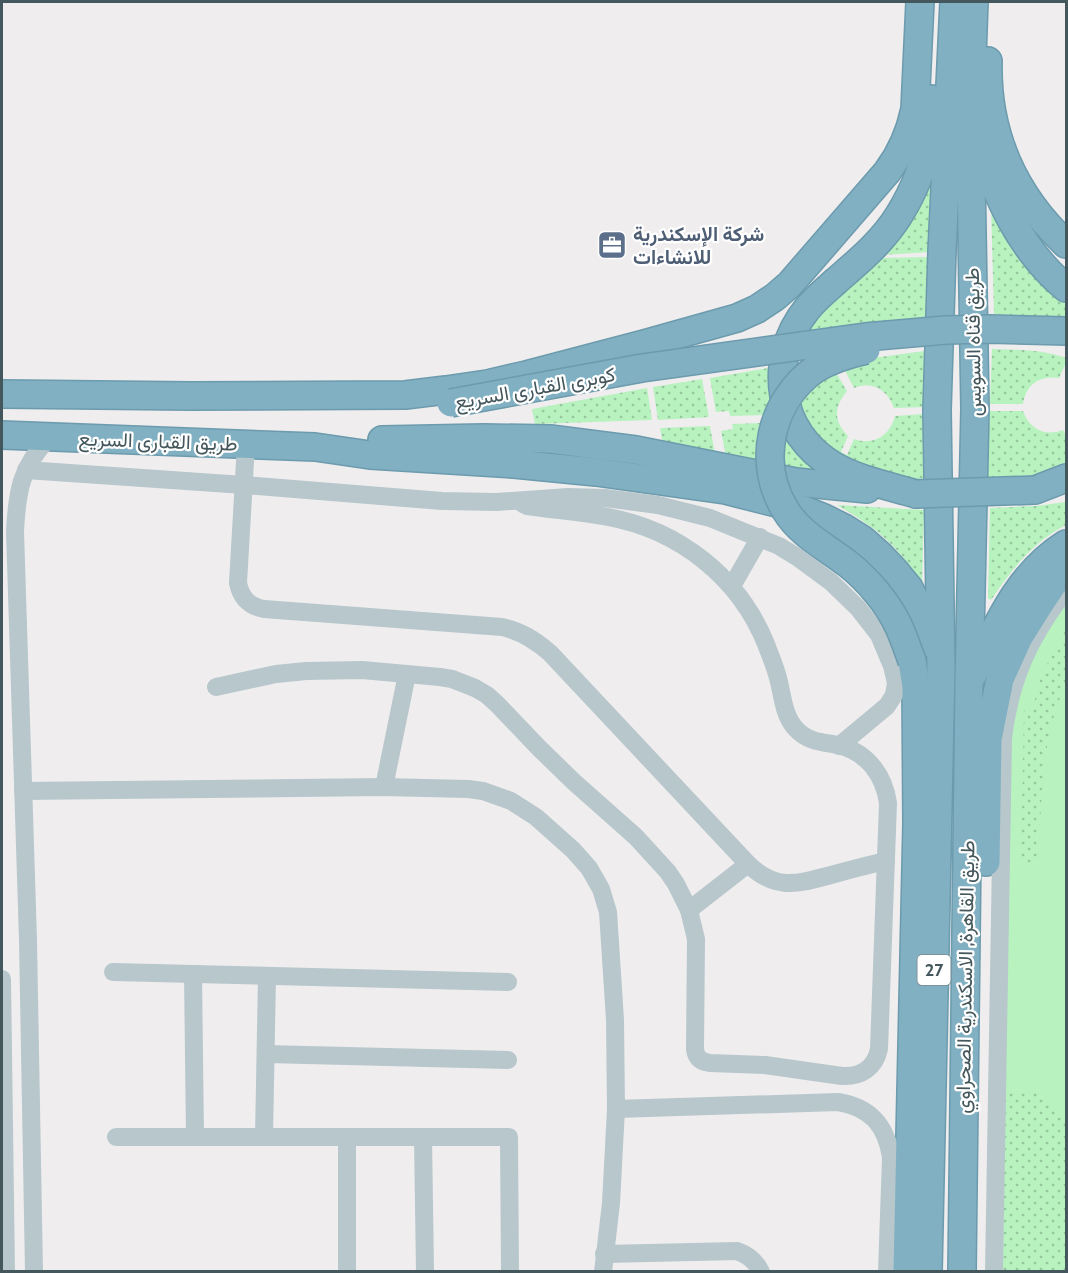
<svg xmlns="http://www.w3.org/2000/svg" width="1068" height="1273" font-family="Cabin,Vazirmatn,sans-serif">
<defs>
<pattern id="grass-dots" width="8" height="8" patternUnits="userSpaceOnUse" patternTransform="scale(1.5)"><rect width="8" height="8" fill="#b7f2bf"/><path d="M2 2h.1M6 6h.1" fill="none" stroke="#96c79e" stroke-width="1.8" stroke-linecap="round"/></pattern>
</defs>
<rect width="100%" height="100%" fill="#f0edee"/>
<!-- grass -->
<g fill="url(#grass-dots)">
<polygon points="933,162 930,252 882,255"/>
<polygon points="991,205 1056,295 1066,305 1066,319 994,314"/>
<polygon points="929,257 927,321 814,336 807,329 815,317 880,258"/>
<path d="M 992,349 C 1017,350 1042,349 1066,358 L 1066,363 L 1059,378 C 1040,375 1026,384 1023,404 L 990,404 Z"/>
<path d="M 925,351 L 925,407 L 894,408 C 888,391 873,380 854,388 L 843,367 L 872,358 Z"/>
<polygon points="774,367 774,390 766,415 730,416 729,411 716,412 710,378"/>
<path d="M 835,371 L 847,391 C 834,407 833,420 848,436 L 841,452 L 847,455 L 854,439 C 873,446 890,436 895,416 L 925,414 L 923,482 L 882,476 L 820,444 L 796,401 Z"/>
<polygon points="702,379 709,417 658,420 653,387"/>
<polygon points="647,388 652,420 535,424 532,409"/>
<path d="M 990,411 L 1023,411 C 1029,429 1045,437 1063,430 L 1066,436 L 1066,469 L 1043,474 L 987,479 Z"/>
<polygon points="762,423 757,449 758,468 727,462 721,431 733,429 732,424"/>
<polygon points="710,426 716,460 664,450 660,428"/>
<polygon points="784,426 842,482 777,465"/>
<path d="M 1066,502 L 1066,525 C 1033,542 1012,569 991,600 L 988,598 L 990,508 L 1036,506 Z"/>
<path d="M 837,505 L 924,510 L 922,585 C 897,544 878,529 837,505 Z"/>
<polygon points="1066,595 1066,1271 1000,1272 1009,733"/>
</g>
<!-- garden -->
<path fill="#b7f2bf" d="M 1066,595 L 1066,629 L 1044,670 L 1037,687 L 1033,712 L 1024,710 L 1021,863 L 1038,862 C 1042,804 1040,737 1066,684 L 1066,1116 L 1042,1092 L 1002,1093 L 1009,733 L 1017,689 Z"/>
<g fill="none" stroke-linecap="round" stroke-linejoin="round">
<!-- highway casing -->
<g stroke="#6b9bad" stroke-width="30">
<g id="highway">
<path d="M 988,61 C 986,134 1014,195 1066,244"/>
<path d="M 978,139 C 996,195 1020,250 1066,288"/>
<path d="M 2,394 L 191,396 L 405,395 L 446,390 L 487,384 L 526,375 L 644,344 L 737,318 L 757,309 L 775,297 L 790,284 L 887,172 C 902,152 910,133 915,109 L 920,2"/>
<polyline points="2,435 315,447 370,455 514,464 596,472 725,490 804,510 824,518 844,528 863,540 880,555 895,571 909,588 928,626 935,645"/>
<polyline points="382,440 483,438 550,439 636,450 796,482 867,489"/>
<polyline points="1035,490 1066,478"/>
<path d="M 916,494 C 889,486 858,480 834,466 C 777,433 766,360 807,309 C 815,299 826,290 836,281 C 859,261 883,241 899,215 C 914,191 925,163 929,135 C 931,123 931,111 931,99"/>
<path d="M 972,676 C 997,626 1017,575 1066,544"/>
<polyline points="986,862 988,739 1000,679 1019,637 1039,605 1053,584 1066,570"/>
<polyline points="907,1272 917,823 916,687 912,661"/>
<polyline points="928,1272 941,669 937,410 942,251 954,2"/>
<polyline points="962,1272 969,682 975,409 970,114 974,2"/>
</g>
</g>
<!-- minor -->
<g stroke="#b7c7cc" stroke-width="18">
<path d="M 246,444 L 238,583 C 241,598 249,606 264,609 L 502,627 C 521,631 535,640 550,653 L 748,864 C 776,891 797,884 831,875 C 849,870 868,865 886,861"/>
<polyline points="26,470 244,485 442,501 496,502 568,497 605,498 658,505 710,518 779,546 797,557 831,582 858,608 879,635 892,666 896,683 894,695 887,706 839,746"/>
<polyline points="732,586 760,537"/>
<path d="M 216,687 L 276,674 L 306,671 L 362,670 L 440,677 L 452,679 L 475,688 L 487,695 L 497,704 L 539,748 L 574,782 L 636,837 L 668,872 L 676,884 L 689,910 L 696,939 L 695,1049 C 696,1058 701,1062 710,1063 L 765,1065 L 842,1076 C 861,1077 875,1068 879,1049 L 888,803 C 884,775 867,752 838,745 C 822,742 808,742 796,729 C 783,715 783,696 778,678 C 775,666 770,655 766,644 C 739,577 679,530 608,517 C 581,512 554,510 527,506 L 523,504 L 523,501"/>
<polyline points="384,787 407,674"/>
<polyline points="23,791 384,787 468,789 483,791 511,801 536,817 573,850 589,868 601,889 608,912 615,1020 616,1109 611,1203 603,1272"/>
<polyline points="689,910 748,864"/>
<polyline points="113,972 508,982"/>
<polyline points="193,974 195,1137"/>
<polyline points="2,979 6,1272"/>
<polyline points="266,1054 508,1060"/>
<path d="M 616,1109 L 838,1102 C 870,1107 886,1125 891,1157 L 887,1272"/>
<polyline points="116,1137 509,1137 510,1272"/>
<polyline points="264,1137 267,976"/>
<polyline points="347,1137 347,1272"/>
<polyline points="423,1137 425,1272"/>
<path d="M 604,1254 L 737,1251 C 748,1255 756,1261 761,1272"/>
<path d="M 34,1272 L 28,940 L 15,531 C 17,491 21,466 50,437"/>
<path d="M 994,1272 L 1003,738 C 1010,679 1030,636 1066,590"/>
</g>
<!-- highway -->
<use href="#highway" stroke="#80b0c1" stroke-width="27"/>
<!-- highway-bridge casing -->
<g stroke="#6b9bad" stroke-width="30" stroke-linecap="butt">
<g id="highway-bridge">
<path d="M 866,350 C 848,354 831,359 815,369 C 770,401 756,464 786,511 C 800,534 826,547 848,564 C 868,580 888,603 899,627 C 904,638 908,650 912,661"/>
<polyline points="451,403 642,368 865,337 946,330 990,329 1066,331"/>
<polyline points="916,494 1035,490"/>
</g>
</g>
<!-- highway-bridge -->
<use href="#highway-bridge" stroke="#80b0c1" stroke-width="27"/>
</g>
<!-- icons -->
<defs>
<g id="office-square" transform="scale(1.5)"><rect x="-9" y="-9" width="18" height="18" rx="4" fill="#5c6f8a" stroke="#fff"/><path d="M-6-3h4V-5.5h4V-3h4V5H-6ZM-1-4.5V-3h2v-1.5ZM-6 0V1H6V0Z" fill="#fff"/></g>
</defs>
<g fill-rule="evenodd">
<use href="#office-square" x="612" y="245"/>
</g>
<g text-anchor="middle" stroke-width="4.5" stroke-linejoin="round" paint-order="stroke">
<!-- shield labels -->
<rect fill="#fff" stroke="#7c898d" stroke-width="1.5" x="917.5" y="955" width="33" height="30" rx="4.5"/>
<g font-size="18" font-weight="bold" fill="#44575c">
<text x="934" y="976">27</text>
</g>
<!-- service labels -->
<g font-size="20" font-weight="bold" fill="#4e5e75" stroke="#fff" text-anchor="start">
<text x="633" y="241">شركة الإسكندرية<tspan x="633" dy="23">للانشاءات</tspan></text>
</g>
<!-- street labels -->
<g font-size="20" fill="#44575c" stroke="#fff">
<text transform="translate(973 342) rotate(-91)" y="7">طريق قناه السويس</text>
<text transform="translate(535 388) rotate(-10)" y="7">كوبرى القبارى السريع</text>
<text transform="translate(158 441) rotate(2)" y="7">طريق القبارى السريع</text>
<text transform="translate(965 977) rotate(-89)" y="7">طريق القاهرة, الاسكندرية الصحراوي</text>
</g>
</g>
<!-- border -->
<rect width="1068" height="1273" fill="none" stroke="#44575c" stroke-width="6"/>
</svg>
